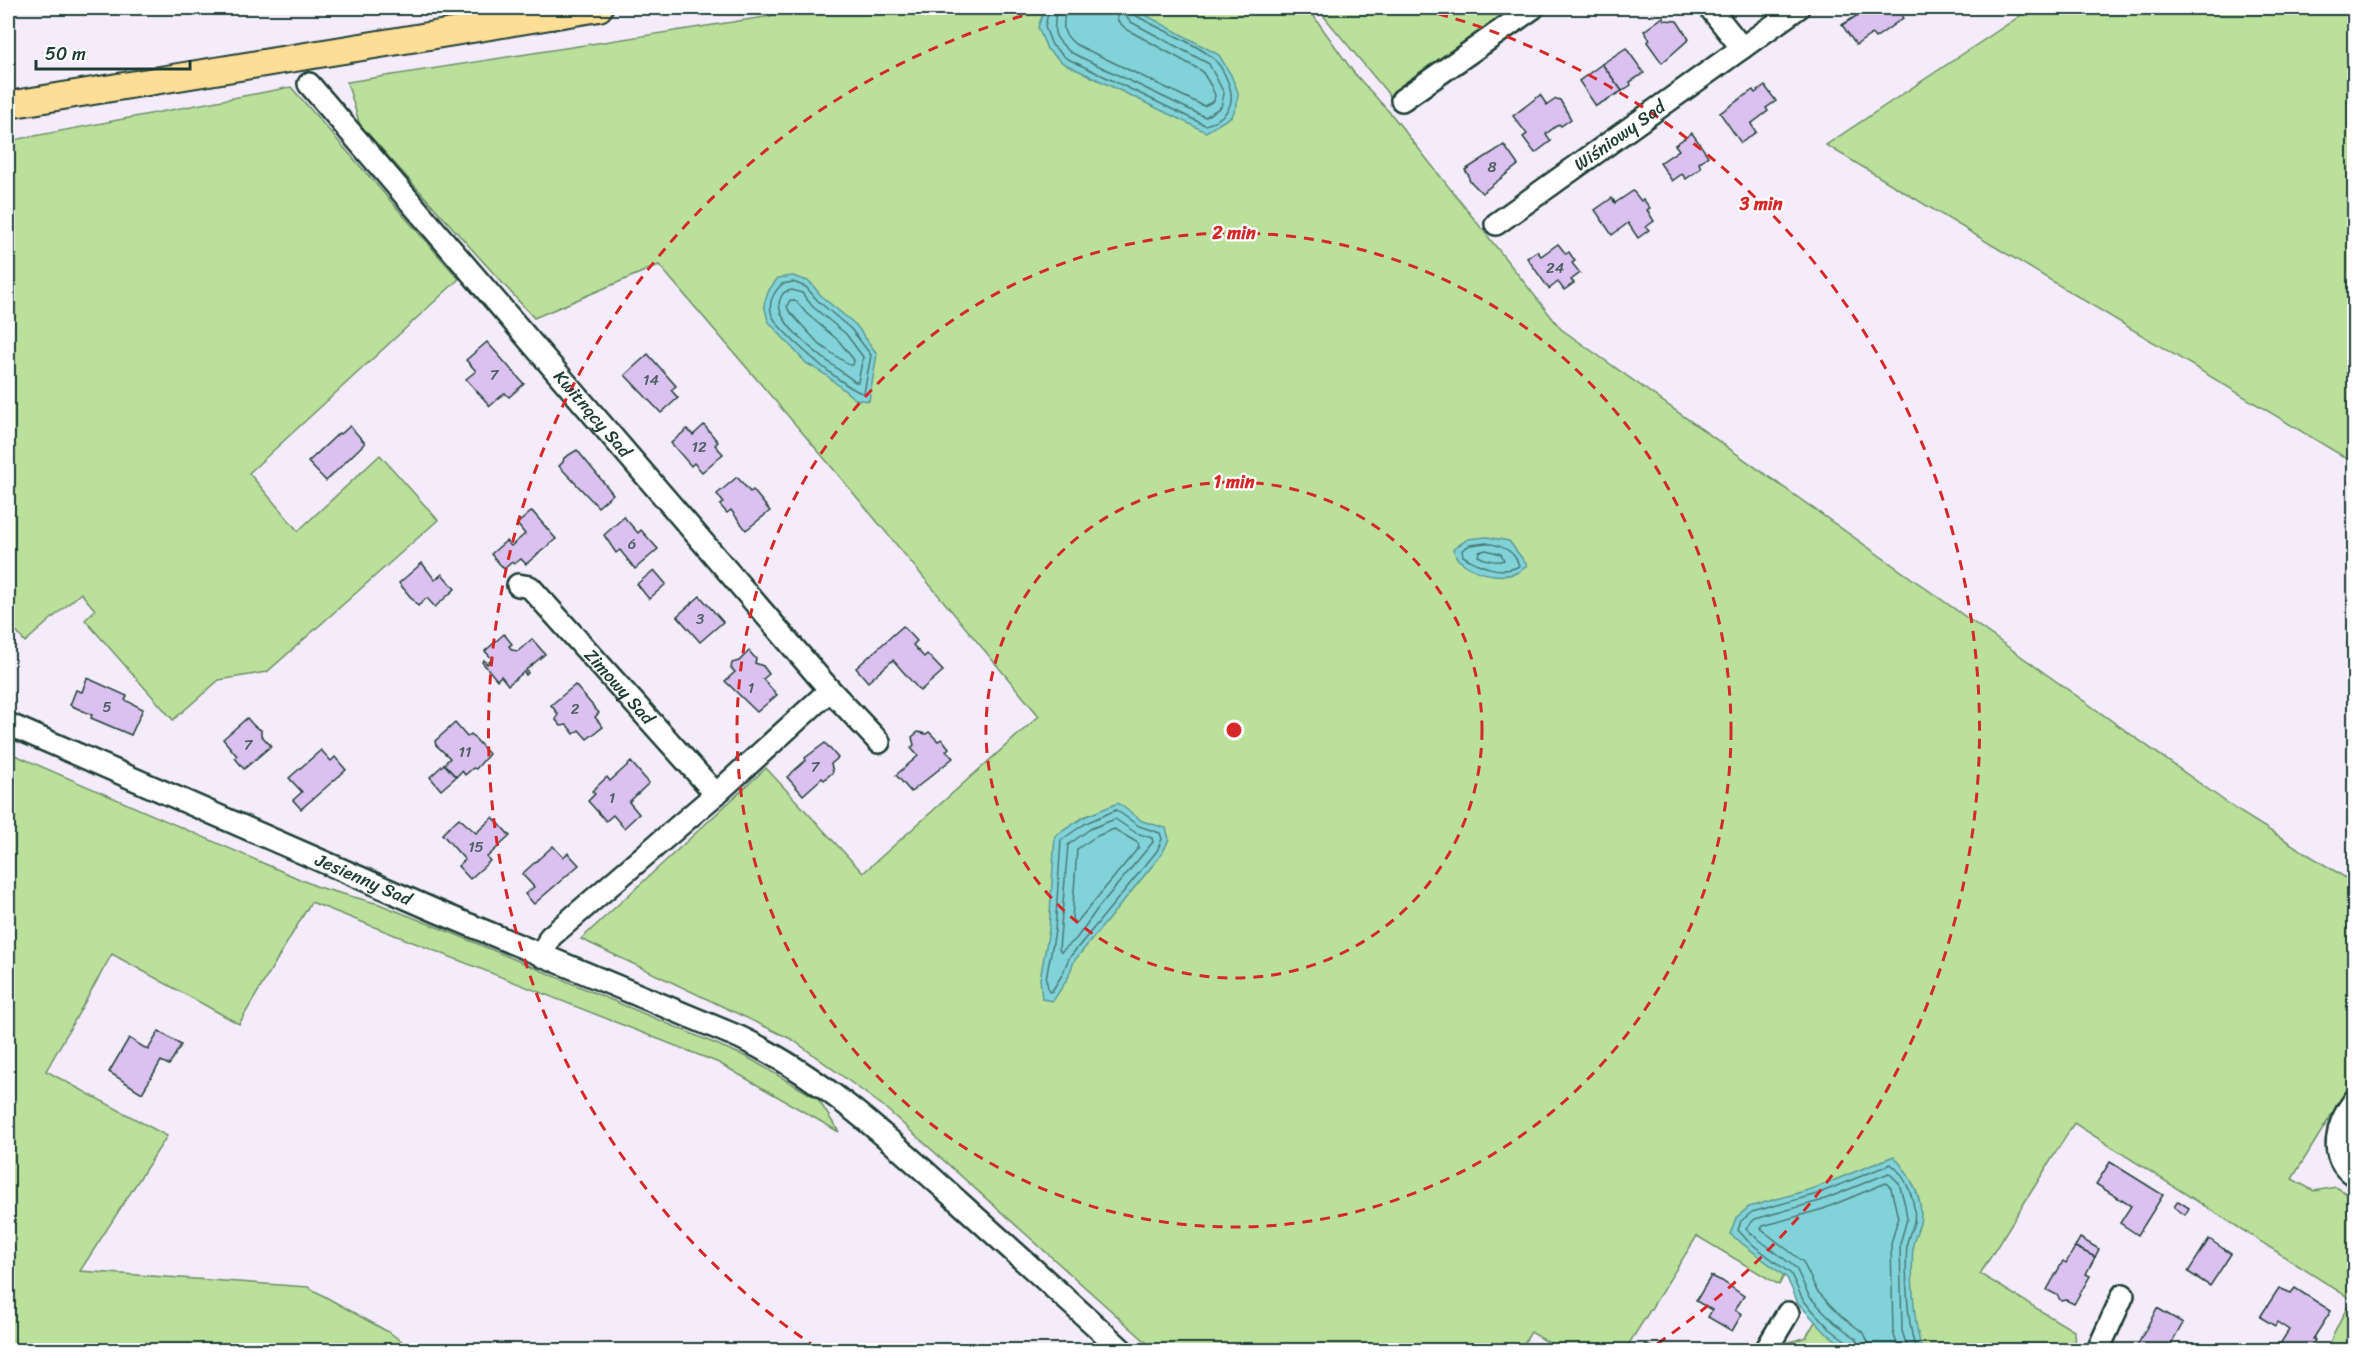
<svg xmlns="http://www.w3.org/2000/svg" width="2362" height="1358" font-family="Sriracha,sans-serif">
<rect width="100%" height="100%" fill="#f4ecfa"/>
<filter id="ink" filterUnits="userSpaceOnUse"><feTurbulence type="fractalNoise" baseFrequency=".0167" numOctaves="2"/><feDisplacementMap in="SourceGraphic" scale="12" xChannelSelector="R" yChannelSelector="G"/><feConvolveMatrix kernelMatrix="1 2 1 2 8 2 1 2 1" color-interpolation-filters="sRGB"/></filter>
<g filter="url(#ink)">
<!-- green -->
<g fill="#bbe09b" stroke="#6d8e68" stroke-width="1.5">
<polygon points="822,8 1308,8 1354,73 1392,115 1561,329 2240,812 2354,883 2354,1078 2292,1179 2314,1191 2336,1187 2354,1198 2354,1350 2326,1350 2351,1299 2074,1123 1980,1274 2074,1331 2075,1350 1782,1350 1787,1343 1806,1337 1830,1297 1786,1272 1779,1285 1697,1236 1625,1350 1561,1350 1531,1332 1520,1350 1155,1350 883,1106 793,1040 581,939 766,768 863,873 1039,716 830,465 659,265 534,318 360,125 347,82"/>
<polygon points="1317,8 1514,8 1390,96"/>
<polygon points="2032,8 2354,8 2354,463 1826,145"/>
<polygon points="291,87 459,279 249,473 298,531 380,455 438,520 267,672 219,680 173,720 85,620 95,610 81,593 25,642 8,622 8,141"/>
<polygon points="8,752 318,887 379,904 452,933 747,1057 818,1099 839,1132 719,1063 311,902 239,1024 112,954 46,1071 167,1136 80,1271 308,1287 390,1333 414,1350 8,1350"/>
</g>
<!-- water -->
<g fill="#82d3d9" stroke="#5a9797" stroke-width="1.5">
<polygon points="1045,8 1133,8 1219,55 1231,75 1238,92 1237,105 1232,116 1206,132 1063,63 1047,49 1038,27"/>
<polygon points="793,276 810,282 822,297 856,325 877,354 869,401 855,399 826,375 806,363 768,321 764,304 769,290 778,278"/>
<path d="M 1487,537 L 1509,541 L 1527,565 C 1513,583 1476,575 1460,561 C 1456,559 1455,553 1453,549 L 1468,539 Z"/>
<polygon points="1118,803 1142,821 1166,828 1169,839 1162,854 1074,961 1068,978 1053,1001 1042,999 1040,979 1049,930 1055,836 1084,817"/>
<path d="M 1894,1156 C 1909,1174 1925,1198 1920,1223 C 1918,1230 1914,1237 1913,1245 C 1911,1276 1913,1321 1922,1350 L 1850,1350 L 1826,1333 L 1798,1303 L 1787,1278 L 1730,1234 L 1736,1218 L 1749,1207 L 1815,1188 Z"/>
</g>
<g fill="none" stroke-linecap="round" stroke-linejoin="round">
<!-- shore -->
<g stroke="#477976" stroke-width="1.5">
<path d="M 1049,8 L 1045,27 L 1052,45 L 1066,58 L 1205,125 C 1216,122 1229,114 1231,101 C 1233,88 1223,68 1214,59 C 1198,44 1156,28 1135,15 L 1132,8"/>
<path d="M 1056,8 C 1055,32 1049,33 1070,52 L 1205,117 L 1221,107 L 1224,93 L 1209,64 L 1131,22 L 1125,15 L 1124,8"/>
<path d="M 1065,8 C 1065,27 1058,29 1075,44 L 1204,106 L 1214,101 L 1215,95 L 1211,86 L 1202,71 L 1126,29 L 1118,21 L 1115,8"/>
<path d="M 793,282 L 806,287 L 818,301 L 851,329 L 871,355 L 864,393 C 851,394 779,332 773,317 C 767,305 773,293 782,284 Z"/>
<path d="M 792,290 L 802,293 L 813,307 L 846,334 L 863,357 L 858,382 L 855,382 C 838,368 767,323 781,297 C 783,292 786,291 792,290 Z"/>
<polygon points="790,300 796,301 807,314 839,341 854,360 853,365 849,365 820,345 789,311 787,306"/>
<path d="M 1486,543 C 1501,545 1515,550 1519,566 C 1502,576 1477,565 1463,556 L 1462,550 L 1470,545 Z"/>
<path d="M 1486,550 L 1501,554 L 1504,560 C 1498,563 1485,560 1478,556 L 1479,552 Z"/>
<polygon points="1116,810 1139,826 1160,833 1162,839 1157,851 1069,958 1062,975 1052,991 1049,992 1046,979 1055,931 1061,840 1086,823"/>
<polygon points="1115,819 1136,833 1152,838 1153,842 1098,908 1076,939 1061,952 1059,949 1068,845 1090,829"/>
<polygon points="1114,829 1138,843 1139,847 1077,922 1074,922 1072,919 1077,849 1095,837"/>
<path d="M 1853,1350 L 1850,1344 L 1830,1329 L 1803,1300 L 1791,1274 L 1748,1241 L 1738,1230 L 1741,1221 L 1752,1212 L 1817,1194 L 1891,1164 C 1906,1175 1917,1203 1914,1222 C 1912,1229 1908,1236 1907,1244 C 1905,1274 1907,1323 1916,1350"/>
<polyline points="1860,1350 1857,1339 1835,1323 1809,1296 1796,1268 1753,1235 1746,1228 1755,1219 1820,1201 1889,1173 1899,1183 1905,1205 1907,1219 1900,1244 1902,1331 1908,1350"/>
<polyline points="1869,1350 1868,1342 1864,1333 1841,1316 1817,1291 1803,1262 1761,1229 1763,1226 1823,1209 1886,1183 1891,1188 1898,1218 1891,1244 1893,1332 1899,1350"/>
</g>
</g>
<!-- building -->
<g fill="#dac1f0" stroke="#1f3d34" stroke-width="1.5">
<polygon points="1858,8 1896,8 1903,18 1875,38 1872,34 1856,45 1842,25 1858,15 1855,10"/>
<polygon points="1663,17 1665,20 1677,21 1689,39 1662,63 1647,42 1650,40 1644,31"/>
<polygon points="1626,48 1644,73 1630,82 1631,85 1622,91 1602,64"/>
<polygon points="1602,64 1622,91 1596,106 1579,81"/>
<polygon points="1765,86 1776,101 1766,108 1768,111 1751,124 1756,132 1741,143 1720,113 1753,90 1755,93"/>
<polygon points="1540,95 1547,105 1556,99 1560,100 1571,119 1561,126 1559,124 1546,134 1551,141 1535,153 1523,137 1527,134 1513,116"/>
<polygon points="1692,133 1708,156 1699,163 1701,168 1686,179 1682,174 1672,181 1660,163 1679,150 1675,145"/>
<polygon points="1504,145 1518,165 1482,193 1469,180 1469,176 1465,170"/>
<polygon points="1633,191 1641,201 1643,199 1650,208 1647,210 1654,221 1646,227 1649,230 1638,238 1628,223 1612,235 1595,210 1612,198 1615,203"/>
<polygon points="1558,244 1566,254 1569,252 1575,261 1572,263 1580,273 1571,280 1574,283 1564,290 1558,282 1549,289 1527,258 1537,251 1541,256"/>
<polygon points="487,342 524,384 509,397 505,393 490,406 466,379 476,371 466,360"/>
<polygon points="648,354 676,386 671,390 678,398 661,413 625,375"/>
<polygon points="704,425 718,442 715,445 723,454 702,472 694,463 691,466 671,443 687,429 693,435"/>
<polygon points="350,426 365,443 326,481 308,462 339,433 341,434"/>
<polygon points="577,450 613,494 598,507 559,466 563,462 564,458"/>
<polygon points="737,477 750,492 753,490 770,511 746,530 731,510 727,513 720,505 723,502 717,494"/>
<polygon points="532,511 556,539 526,564 521,559 514,564 512,562 504,569 491,554 506,541 511,546 525,534 517,524"/>
<polygon points="624,517 638,533 641,530 658,549 635,569 620,550 616,553 604,535"/>
<polygon points="422,563 435,580 442,574 455,589 435,607 427,598 418,606 399,583"/>
<polygon points="654,570 666,584 649,599 637,584"/>
<polygon points="700,596 723,622 700,642 677,616"/>
<polygon points="903,626 917,641 913,645 924,657 927,654 943,671 920,691 893,660 868,682 856,668"/>
<polygon points="504,634 512,644 509,646 512,650 518,651 532,639 545,654 526,670 528,673 526,675 524,672 508,685 501,676 497,680 482,662 484,660 487,664 492,659 485,651"/>
<polygon points="749,651 756,659 755,663 763,666 769,674 763,679 777,695 757,712 725,681 735,672 731,668 732,663 739,661"/>
<polygon points="87,678 127,696 125,700 143,709 131,735 91,718 92,715 70,705 76,690 82,692"/>
<polygon points="575,685 599,713 595,717 603,727 587,739 579,730 574,734 567,725 561,726 556,720 558,714 551,705"/>
<polygon points="247,718 254,726 261,730 261,735 271,746 244,769 235,758 237,756 223,739"/>
<polygon points="455,723 467,737 471,734 489,754 476,769 473,768 465,775 462,771 456,777 444,764 450,758 436,745 435,741"/>
<polygon points="918,732 926,734 929,732 938,741 942,739 949,748 946,751 953,758 911,792 896,775 918,756 911,748 914,745 912,737"/>
<polygon points="825,743 838,758 831,764 833,772 824,780 822,778 803,795 787,777 806,760 805,758"/>
<polygon points="321,750 331,761 335,757 346,770 301,809 293,800 302,792 289,778"/>
<polygon points="631,762 649,783 629,802 639,814 624,828 613,815 606,821 588,801 595,794 592,791 607,777 610,781"/>
<polygon points="444,764 456,777 441,790 430,777"/>
<polygon points="493,817 510,836 487,857 490,861 470,879 458,866 465,860 442,834 459,818 476,833"/>
<polygon points="553,846 563,857 568,853 579,865 534,904 525,894 534,887 522,874"/>
<polygon points="159,1031 181,1045 169,1065 161,1061 142,1093 109,1072 129,1038 148,1050"/>
<polygon points="2110,1162 2163,1195 2138,1235 2120,1223 2131,1206 2096,1184"/>
<polygon points="2178,1201 2189,1208 2185,1215 2174,1207"/>
<polygon points="2080,1238 2099,1249 2095,1257 2075,1247"/>
<polygon points="2209,1239 2231,1254 2210,1286 2188,1272"/>
<polygon points="2075,1247 2095,1257 2086,1274 2090,1276 2074,1304 2066,1300 2061,1301 2057,1295 2047,1290 2063,1261 2066,1263"/>
<polygon points="1711,1276 1722,1281 1744,1296 1735,1310 1742,1314 1732,1331 1708,1317 1712,1310 1696,1301"/>
<polygon points="2279,1288 2291,1293 2295,1288 2331,1311 2313,1339 2315,1340 2309,1350 2276,1350 2289,1330 2277,1322 2275,1326 2260,1317"/>
<polygon points="2157,1308 2183,1323 2168,1350 2135,1350"/>
<polygon points="1646,1344 1656,1350 1642,1350"/>
</g>
<g fill="none" stroke-linecap="round" stroke-linejoin="round">
<!-- minor casing -->
<g stroke="#1f3d34" stroke-width="26">
<g id="minor">
<polyline points="1710,8 1742,48 1798,8"/>
<path id="s1" d="M 309,84 L 830,690 L 879,742"/>
<polyline points="1402,100 1533,8"/>
<path id="s2" d="M 1496,224 L 1742,48"/>
<path id="s3" d="M 518,585 L 530,587 L 716,794"/>
<path id="s4" d="M 8,724 L 436,911 L 739,1037 C 824,1077 891,1141 960,1203 C 1014,1252 1069,1301 1122,1350"/>
<polyline points="542,956 550,937 716,794 830,690"/>
<path d="M 2354,1101 C 2337,1123 2327,1158 2354,1175"/>
<polyline points="1766,1350 1788,1313"/>
<polyline points="2098,1350 2123,1295"/>
</g>
</g>
<!-- major casing -->
<g stroke="#1f3d34" stroke-width="30">
<polyline id="major" points="8,105 599,8"/>
</g>
<!-- minor -->
<use href="#minor" stroke="#fff" stroke-width="21"/>
<!-- major -->
<use href="#major" stroke="#fdde96" stroke-width="26"/>
</g>
</g>
<!-- distance rings -->
<g fill="none" stroke="#d62828" stroke-width="3" stroke-dasharray="10 8">
<circle cx="1234" cy="730" r="248"/>
<circle cx="1234" cy="730" r="497"/>
<path d="M817 1348A745 745 0 0 1 1047 9M1421 9A745 745 0 0 1 1651 1348"/>
</g>
<g text-anchor="middle" stroke-width="4.5" stroke-linejoin="round" paint-order="stroke">
<!-- number labels -->
<g font-size="15" fill="#4e5e63">
<text x="1492" y="172">8</text>
<text x="1555" y="273">24</text>
<text x="494" y="380">7</text>
<text x="651" y="385">14</text>
<text x="699" y="452">12</text>
<text x="632" y="549">6</text>
<text x="700" y="624">3</text>
<text x="751" y="693">1</text>
<text x="107" y="712">5</text>
<text x="575" y="714">2</text>
<text x="248" y="750">7</text>
<text x="465" y="757">11</text>
<text x="815" y="772">7</text>
<text x="612" y="803">1</text>
<text x="476" y="852">15</text>
</g>
<!-- street labels -->
<g font-size="18" fill="#1f3d34" stroke="#fff">
<text dy="6" stroke="none"><textPath href="#s2" startOffset="152">Wiśniowy Sad</textPath></text>
<text dy="6" stroke="none"><textPath href="#s1" startOffset="435">Kwitnący Sad</textPath></text>
<text dy="6" stroke="none"><textPath href="#s3" startOffset="146">Zimowy Sad</textPath></text>
<text dy="6" stroke="none"><textPath href="#s4" startOffset="388">Jesienny Sad</textPath></text>
</g>
</g>
<circle cx="1234" cy="730" r="9" fill="#d62828" stroke="#fff" stroke-width="3"/>
<g font-size="18" text-anchor="middle" font-weight="bold" fill="#d62828" stroke="#fff" stroke-width="4.5" stroke-linejoin="round" paint-order="stroke">
<text x="1761" y="210">3 min</text>
<text x="1234" y="239">2 min</text>
<text x="1234" y="488">1 min</text>
</g>
<!-- margin -->
<rect width="2362" height="1358" fill="none" stroke="#fff" stroke-width="30"/>
<rect x="15" y="15" width="2332" height="1328" fill="none" stroke="#1f3d34" stroke-width="2" filter="url(#ink)"/>
<!-- scale -->
<path d="M36 60v9h154v-9" fill="none" stroke="#1f3d34" stroke-width="3"/>
<text x="45" y="60" font-size="18" fill="#1f3d34" stroke="#ffffff" stroke-width="4.5" paint-order="stroke">50 m</text>
</svg>
